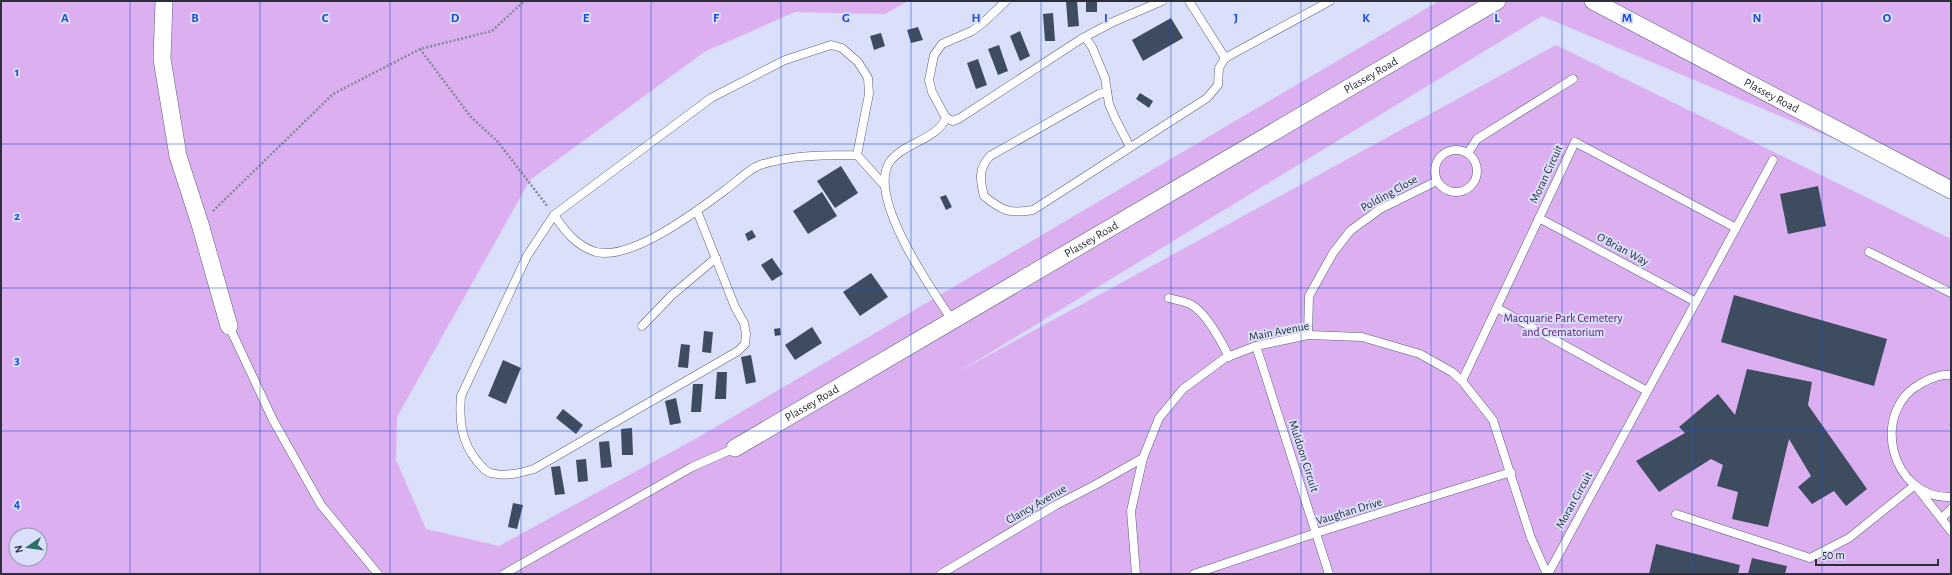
<svg xmlns="http://www.w3.org/2000/svg" width="1952" height="575" font-family="'Alegreya Sans',sans-serif">
<rect width="100%" height="100%" fill="#dadffa"/>
<!-- green -->
<path fill="#dcaff0" fill-rule="evenodd" d="M 1,1 L 908,1 L 885,14 L 795,12 L 704,52 L 530,180 L 397,417 L 396,460 L 426,529 L 499,546 L 697,438 L 1439,1 L 1951,1 L 1951,188 L 1542,16 L 960,371 L 1556,45 L 1951,239 L 1951,574 L 1,574 ZM 16,535 L 40,535 L 40,559 L 16,559 Z"/>
<!-- building -->
<g fill="#3e4c5f">
<polygon points="1066,1 1077,1 1079,26 1068,27"/>
<rect x="1086" y="1" width="11" height="11"/>
<polygon points="1053,13 1055,41 1045,41 1043,14"/>
<polygon points="1171,18 1183,38 1143,61 1132,40"/>
<polygon points="918,27 923,40 911,43 907,30"/>
<polygon points="1020,31 1030,56 1020,61 1010,36"/>
<polygon points="881,33 885,46 874,50 870,36"/>
<polygon points="999,45 1008,71 998,75 988,49"/>
<polygon points="978,59 987,85 976,89 967,63"/>
<polygon points="1140,93 1153,101 1149,108 1136,99"/>
<polygon points="841,166 858,193 835,208 817,181"/>
<polygon points="1818,186 1826,226 1788,234 1780,194"/>
<polygon points="822,192 837,216 808,234 793,211"/>
<polygon points="946,195 952,207 946,210 940,197"/>
<polygon points="752,230 756,237 748,241 745,234"/>
<polygon points="772,258 783,274 772,281 761,265"/>
<polygon points="871,273 888,297 860,316 843,292"/>
<polygon points="1734,295 1887,339 1874,386 1721,342"/>
<polygon points="812,327 822,343 795,360 785,345"/>
<polygon points="780,328 781,335 775,336 774,329"/>
<polygon points="704,331 713,332 711,353 702,352"/>
<polygon points="681,344 690,345 688,368 678,367"/>
<polygon points="751,355 756,382 746,384 741,357"/>
<polygon points="503,360 521,368 506,404 488,396"/>
<polygon points="1747,369 1812,382 1808,405 1867,489 1846,506 1834,491 1812,504 1798,487 1811,476 1789,439 1768,527 1732,519 1738,492 1717,486 1723,465 1711,459 1659,492 1636,461 1685,433 1679,427 1718,394 1735,415"/>
<polygon points="717,372 727,372 726,399 715,399"/>
<polygon points="693,384 703,384 701,412 691,412"/>
<polygon points="676,398 681,423 670,425 665,401"/>
<polygon points="563,409 583,425 576,434 556,418"/>
<polygon points="632,428 633,455 622,455 621,429"/>
<polygon points="609,441 612,467 601,468 599,442"/>
<polygon points="586,459 588,481 578,482 576,460"/>
<polygon points="560,466 565,494 555,495 551,467"/>
<polygon points="513,503 523,505 517,529 508,527"/>
<polygon points="1656,544 1740,565 1738,574 1649,574"/>
<polygon points="1752,558 1787,566 1785,574 1748,574"/>
</g>
<g fill="none" stroke-linecap="round" stroke-linejoin="round">
<!-- service casing -->
<g stroke="#5c6078" stroke-width="9">
<g id="service">
<polyline points="1189,1 1225,58"/>
<polyline points="1085,37 1092,47 1105,78 1109,104 1116,120 1130,147"/>
<path d="M 1107,92 L 1099,94 L 990,156 C 978,169 980,180 984,196 C 1002,211 1010,214 1033,210 L 1207,98 L 1218,85 L 1219,68 L 1225,58 L 1330,1"/>
<polyline points="946,118 953,121 960,118 1081,39 1113,22 1162,1"/>
<circle cx="1456" cy="171" r="21"/>
<polyline points="1468,153 1477,139 1573,79"/>
<path d="M 857,155 L 869,94 L 868,78 L 858,62 L 842,48 L 831,45 L 785,60 L 711,98 L 554,215 C 565,231 576,246 596,252 C 632,261 700,209 728,188 C 737,181 749,169 760,165 C 791,155 824,155 857,155 L 884,185"/>
<path d="M 554,215 L 527,256 L 461,396 C 459,420 461,442 477,461 C 480,465 486,472 491,473 C 506,477 520,473 534,469 L 738,351 L 745,344 L 746,334 L 744,323 L 735,307 L 697,211"/>
<polyline points="1539,218 1696,302"/>
<polyline points="1869,252 1951,293"/>
<path d="M 1169,298 C 1176,300 1184,301 1190,304 C 1205,311 1222,342 1229,357"/>
<polyline points="1497,308 1647,391"/>
<path d="M 952,320 C 932,290 864,194 891,160 C 906,142 936,140 946,118 L 932,92 L 929,80 L 934,55 L 942,44 L 972,31 L 984,22 L 1006,1"/>
<polyline points="229,326 273,420 321,505 378,574"/>
<polyline points="642,326 672,295 716,258"/>
<polyline points="1308,335 1309,296 1333,253 1350,231 1380,209 1437,181"/>
<polyline points="1256,346 1329,574"/>
<path d="M 1951,375 C 1941,374 1931,378 1922,383 C 1869,410 1890,499 1951,497"/>
<polyline points="1462,381 1575,142 1736,228"/>
<polyline points="1676,514 1810,558 1849,538 1915,485 1951,531"/>
<polyline points="1942,518 1951,509"/>
<polyline points="504,574 692,467 735,448"/>
<polyline points="941,574 1056,505 1095,485 1143,458"/>
<polyline points="1136,574 1131,511 1143,458 1159,418 1183,389 1225,358 1256,346 1308,335 1362,337 1420,354 1452,372 1462,381 1493,420 1531,538 1547,574"/>
<polyline points="1194,574 1316,533 1511,472"/>
<polyline points="1548,574 1773,160"/>
</g>
</g>
<!-- minor casing -->
<g stroke="#5c6078" stroke-width="18">
<g id="minor">
<polyline points="164,1 162,59 178,156 200,224 229,326"/>
<path id="s1" d="M 1593,1 L 1951,190"/>
<path id="s2" d="M 735,448 L 1497,1"/>
</g>
</g>
<!-- path -->
<g stroke="#83879a" stroke-width="2.5" stroke-dasharray="2 2" stroke-linecap="butt">
<polyline points="420,49 471,117 498,142 548,207"/>
<polyline points="213,211 333,94 420,49 492,31 524,1"/>
</g>
<!-- service -->
<use href="#service" stroke="#fff" stroke-width="8"/>
<!-- minor -->
<use href="#minor" stroke="#fff" stroke-width="17"/>
</g>
<!-- grid -->
<path fill="none" stroke="#1d4ed8" stroke-width="1" stroke-opacity="0.55" d="M 130,1 L 130,574M 260,1 L 260,574M 390,1 L 390,574M 521,1 L 521,574M 651,1 L 651,574M 781,1 L 781,574M 911,1 L 911,574M 1041,1 L 1041,574M 1171,1 L 1171,574M 1301,1 L 1301,574M 1431,1 L 1431,574M 1562,1 L 1562,574M 1692,1 L 1692,574M 1822,1 L 1822,574M 1,144 L 1951,144M 1,288 L 1951,288M 1,431 L 1951,431"/>
<g text-anchor="middle" stroke-width="4" stroke-linejoin="round" paint-order="stroke">
<!-- street labels -->
<g font-size="12" fill="#2c2e39" stroke="#dadffa">
<text dy="4" stroke="none"><textPath href="#s2" startOffset="737">Plassey Road</textPath></text>
<text dy="4" stroke="none"><textPath href="#s1" startOffset="202">Plassey Road</textPath></text>
<text transform="translate(1546 174) rotate(-65)" y="4">Moran Circuit</text>
<text transform="translate(1389 193) rotate(-29)" y="4">Polding Close</text>
<text dy="4" stroke="none"><textPath href="#s2" startOffset="413">Plassey Road</textPath></text>
<text transform="translate(1623 249) rotate(28)" y="4">O'Brian Way</text>
<text transform="translate(1279 331) rotate(-11)" y="4">Main Avenue</text>
<text dy="4" stroke="none"><textPath href="#s2" startOffset="89">Plassey Road</textPath></text>
<text transform="translate(1304 456) rotate(72)" y="4">Muldoon Circuit</text>
<text transform="translate(1574 500) rotate(-61)" y="4">Moran Circuit</text>
<text transform="translate(1036 504) rotate(-30)" y="4">Clancy Avenue</text>
<text transform="translate(1349 511) rotate(-17)" y="4">Vaughan Drive</text>
</g>
<!-- park labels -->
<g font-size="12" fill="#571e6c" stroke="#dadffa">
<text x="1563" y="322">Macquarie Park Cemetery<tspan x="1563" dy="14">and Crematorium</tspan></text>
</g>
</g>
<g font-size="13" text-anchor="middle" font-weight="bold" fill="#1d4ed8" stroke="#dadffa" stroke-width="4" stroke-linejoin="round" paint-order="stroke">
<text x="65" y="22">A</text>
<text x="195" y="22">B</text>
<text x="325" y="22">C</text>
<text x="455" y="22">D</text>
<text x="586" y="22">E</text>
<text x="716" y="22">F</text>
<text x="846" y="22">G</text>
<text x="976" y="22">H</text>
<text x="1106" y="22">I</text>
<text x="1236" y="22">J</text>
<text x="1366" y="22">K</text>
<text x="1497" y="22">L</text>
<text x="1627" y="22">M</text>
<text x="1757" y="22">N</text>
<text x="1887" y="22">O</text>
<text x="17" y="76">1</text>
<text x="17" y="220">2</text>
<text x="17" y="364">3</text>
<text x="17" y="508">4</text>
</g>
<!-- border -->
<rect width="1952" height="575" fill="none" stroke="#2c2e39" stroke-width="4"/>
<!-- north arrow -->
<g transform="translate(28 547) rotate(257)"><circle r="19" fill="#dadffa" stroke="#9498ad"/>
<path d="M0-3L7 15L0 10L-7 15Z" fill="#2a7168"/>
<text y="-6" font-size="11" font-weight="bold" text-anchor="middle" fill="#2c2e39">N</text>
</g>
<!-- scale -->
<path d="M1816 559v6h122v-6" fill="none" stroke="#2c2e39" stroke-width="2"/>
<text x="1822" y="559" font-size="12" fill="#2c2e39" stroke="#dadffa" stroke-width="3" paint-order="stroke">50 m</text>
</svg>
